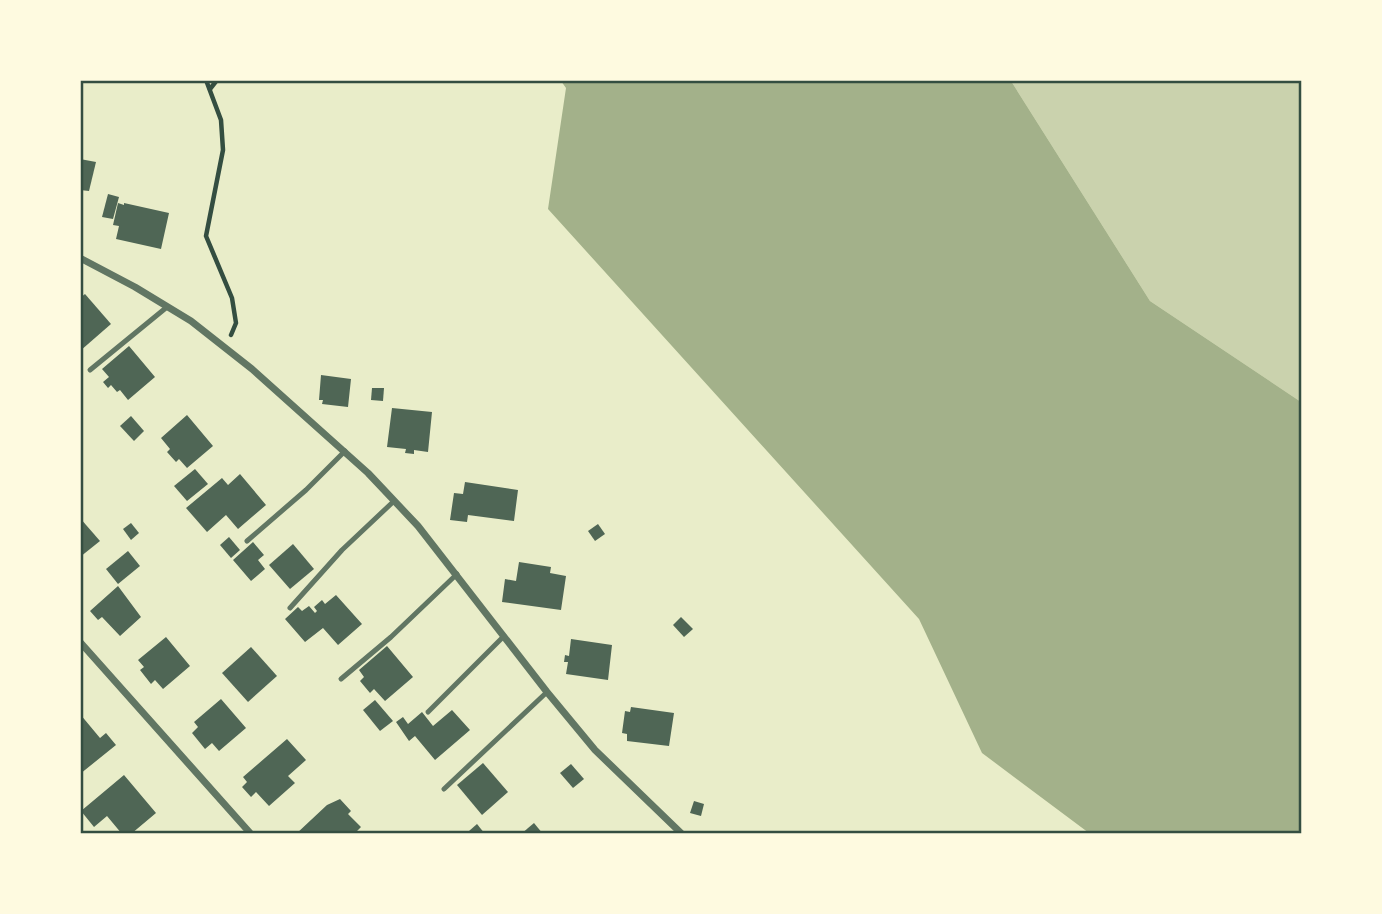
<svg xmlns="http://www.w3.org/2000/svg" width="1382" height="914" font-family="Quicksand,sans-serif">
<rect width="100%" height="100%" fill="#e9edc9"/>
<!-- green -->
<polygon fill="#cad2ad" points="1011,81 1301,81 1301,402 1150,301"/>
<!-- water -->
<polygon fill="#a3b18a" points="561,81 1011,81 1150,301 1301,402 1301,833 1089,833 982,753 919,619 548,209 566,88"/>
<!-- building -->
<g fill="#4f6655">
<polygon points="80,159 96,162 89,191 80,190"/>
<polygon points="108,194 119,197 113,219 102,217"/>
<polygon points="118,203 124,205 124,203 169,213 161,249 116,239 119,226 113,225"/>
<polygon points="85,294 111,324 80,351 80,298"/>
<polygon points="129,346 155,377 128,400 120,390 117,392 111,385 108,388 103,382 109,377 102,369"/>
<polygon points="321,375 351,379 348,407 322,404 323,400 319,400"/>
<polygon points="372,388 384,388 383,401 371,400"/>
<polygon points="392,408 432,412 428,452 414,450 414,454 405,453 406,449 387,447"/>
<polygon points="187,415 213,446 187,468 179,459 176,462 167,452 170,449 161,438"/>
<polygon points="131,416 144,431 134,441 120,426"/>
<polygon points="195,469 208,484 187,501 174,486"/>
<polygon points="240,474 266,505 238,529 226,515 207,532 186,508 222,478 228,485"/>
<polygon points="465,482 518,490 514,521 468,515 467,522 450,520 454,493 463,494"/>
<polygon points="80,518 100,541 80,557"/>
<polygon points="131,523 139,533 131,540 123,529"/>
<polygon points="598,524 605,534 595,541 588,531"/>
<polygon points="229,537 240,550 231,558 220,545"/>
<polygon points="253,542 264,555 258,560 265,569 251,581 233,560"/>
<polygon points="293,544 314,569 290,589 269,565"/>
<polygon points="128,551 140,566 118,584 106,569"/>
<polygon points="519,562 551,567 550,573 566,576 561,610 502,602 505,579 516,581"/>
<polygon points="118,586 141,617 120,636 102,617 98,620 90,611"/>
<polygon points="336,595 362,624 338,645 323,628 305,642 285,619 298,607 302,611 309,606 315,613 317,611 314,607 322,600 325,604"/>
<polygon points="681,617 693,629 684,637 673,625"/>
<polygon points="166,637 190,666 163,689 155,680 151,684 140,670 144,667 138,660"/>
<polygon points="571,639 612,645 608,680 566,674 568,662 564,662 565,655 569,656"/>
<polygon points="387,646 413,677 385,701 374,689 370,693 360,681 364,677 359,670"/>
<polygon points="251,647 277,676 248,702 222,673"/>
<polygon points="221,699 246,728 219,751 212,743 205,749 192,733 198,727 194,722"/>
<polygon points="375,700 393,721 380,731 363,710"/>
<polygon points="631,707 674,713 669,746 627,741 627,734 622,733 625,711 630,712"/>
<polygon points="452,710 470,730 435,760 415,736 409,741 396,722 403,717 408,724 422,712 433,726"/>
<polygon points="80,714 100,738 106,733 116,745 80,774"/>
<polygon points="287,739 306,760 288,776 295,783 269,806 256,792 251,797 242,787 247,782 243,777"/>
<polygon points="483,763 508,792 482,815 457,785"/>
<polygon points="571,764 584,779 573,788 560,773"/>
<polygon points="124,775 156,813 131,834 122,834 107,816 94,827 81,811"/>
<polygon points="340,799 351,811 348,814 361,827 354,834 296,834 327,805"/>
<polygon points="694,801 704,804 701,816 690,813"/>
<polygon points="534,823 543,834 521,834"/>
<polygon points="477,824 485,834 472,834 469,831"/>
</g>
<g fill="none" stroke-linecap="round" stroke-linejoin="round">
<!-- path -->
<g stroke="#344e41" stroke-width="4.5">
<polyline points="206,80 221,120 223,150 206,236 232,298 236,323 231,335"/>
<polyline points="210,89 217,80"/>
</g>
<!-- service -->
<g stroke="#617663" stroke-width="5">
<polyline points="90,370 167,307"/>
<polyline points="247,541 306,490 345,451"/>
<polyline points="290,608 342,550 394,501"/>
<polyline points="341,679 391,637 457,574"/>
<polyline points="428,712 504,636"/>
<polyline points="444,789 547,692"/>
</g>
<!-- minor -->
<g stroke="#617663" stroke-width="7">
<polyline points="80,258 135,287 191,321 252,369 368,473 418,526 547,692 595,750 682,834"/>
<polyline points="80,642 251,834"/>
</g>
</g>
<!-- border -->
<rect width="1382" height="914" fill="none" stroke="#fefae0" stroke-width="164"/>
<rect x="82" y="82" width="1218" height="750" fill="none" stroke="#344e41" stroke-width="2.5"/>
</svg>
